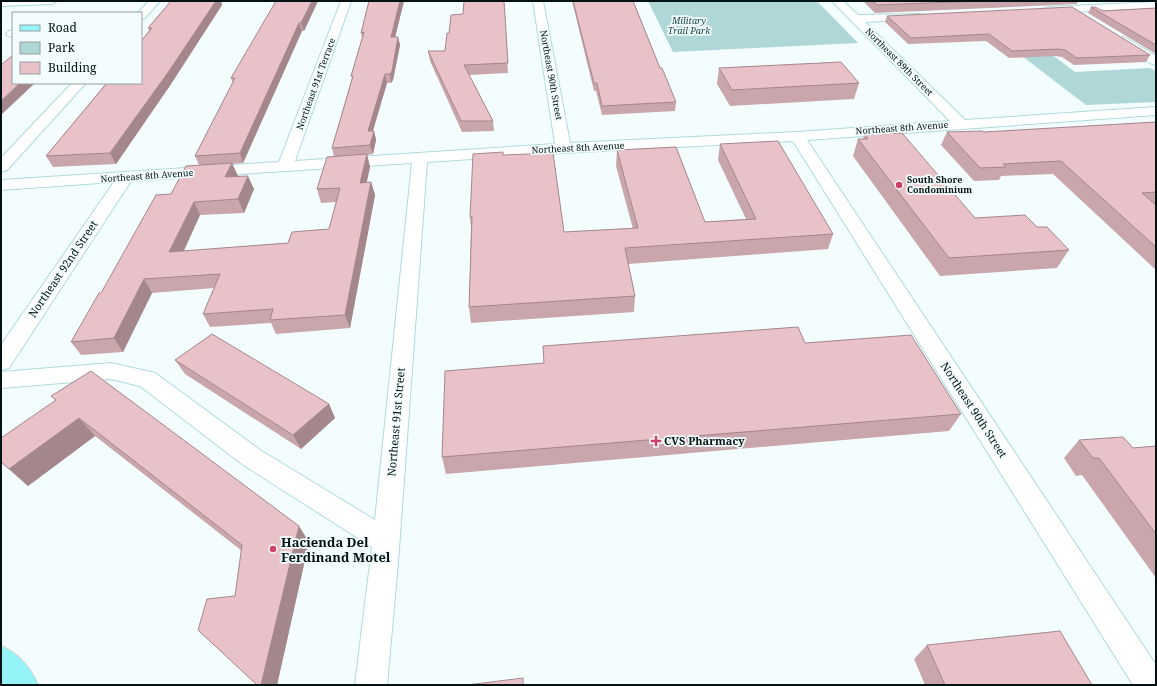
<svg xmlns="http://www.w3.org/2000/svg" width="1157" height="686" font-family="'Noto Serif',serif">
<rect width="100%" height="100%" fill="#f4fdfd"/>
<!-- green -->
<g fill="#afd7d8">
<polygon points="648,1 817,1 858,43 673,52"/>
<polygon points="1039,45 1075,72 1150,68 1156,71 1156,102 1086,105 1010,47"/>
</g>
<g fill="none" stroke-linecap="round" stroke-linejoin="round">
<!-- minor casing -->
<g stroke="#addbdc" stroke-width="2">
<g id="minor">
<polygon points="1,1 57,1 52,4 1,6"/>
<polygon points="149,1 160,1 145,18 141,19 141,13 138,13"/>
<polygon points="341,1 351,1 295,161 555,144 533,1 543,1 570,143 797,132 950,121 832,1 843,1 858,15 920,14 922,16 916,19 865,22 965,120 1156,107 1156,115 807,140 1156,665 1156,685 1133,685 793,141 563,153 427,162 398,563 387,685 355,685 372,547 242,464 140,386 111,379 1,388 1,372 111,363 155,373 260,450 375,520 412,163 131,181 9,368 1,370 1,345 114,182 1,190 1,180 279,162"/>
<polygon points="1156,2 1156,8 1047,13 1042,10 1047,7"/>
<polygon points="13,30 13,37 8,36 6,34 9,31"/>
<polygon points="1124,37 1156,56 1156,65 1152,64 1120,44 1118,41 1120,38"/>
<polygon points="72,83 86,83 7,170 1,172 1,158"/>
</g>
</g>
<!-- primary casing -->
<g stroke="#d7d9d9" stroke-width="2">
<path id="primary" d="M 1,646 C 18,653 31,668 38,685 L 1,685 Z"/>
</g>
<!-- minor -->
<use href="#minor" fill="#fff" fill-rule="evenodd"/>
<!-- primary -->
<use href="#primary" fill="#95f4f7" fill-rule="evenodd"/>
</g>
<!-- wall -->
<g fill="#c8a6ac">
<polygon points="171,1 221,1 222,5 171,84 116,164 53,167 46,156 149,31 148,28"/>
<polygon points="318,1 304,31 302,31 243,163 232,164 238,176 237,177 254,189 244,213 200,215 184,251 288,243 329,229 336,202 321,203 317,189 334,156 332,148 352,78 351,76 362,38 361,33 369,1 404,1 395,37 398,37 400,45 393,80 391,83 387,83 373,131 374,131 376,140 373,154 367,155 370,167 366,183 371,182 375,195 350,328 276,334 271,323 210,327 203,314 214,288 152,293 123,352 81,355 71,342 101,293 171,194 199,165 195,156 233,83 231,78"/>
<polygon points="504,1 508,73 469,75 493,121 494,131 462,132 430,61 428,51 445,51 449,33 463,14"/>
<polygon points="572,1 633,1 660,68 676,102 675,111 602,115 596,91 594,91"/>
<polygon points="863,1 1078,1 1077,4 875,13"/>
<polygon points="1091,7 1103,11 1156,8 1156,54 1088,13"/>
<polygon points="887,16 1150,55 1146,62 1074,65 1062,57 1055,56 1009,58 986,41 908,44 885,22"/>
<polygon points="719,68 859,83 854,99 730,106 717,84"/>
<polygon points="1156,122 1156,204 1155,204 1156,205 1156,270 1053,174 1001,176 999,180 974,181 941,145 947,132 984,132"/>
<polygon points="865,134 975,218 1037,227 1069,250 1057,268 940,276 853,156 858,139 863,139"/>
<polygon points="720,144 833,234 828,249 628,264 635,296 634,312 471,323 469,307 471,228 470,217 503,155 564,232 633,229 616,166 617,150 705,222 746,219 718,160"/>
<polygon points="805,343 961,414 949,431 446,474 442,457"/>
<polygon points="175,360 329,404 335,418 301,449 185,374"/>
<polygon points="51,396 309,542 277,685 257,685 198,630 235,596 242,551 95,436 28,486 1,462 1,438 56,401"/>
<polygon points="1079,440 1133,448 1156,446 1156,578 1082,475 1076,476 1064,458"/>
<polygon points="927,645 1092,685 925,685 914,659"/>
</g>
<!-- shaded-wall -->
<g fill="#a3878c">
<polygon points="216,1 221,1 222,5 171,84 116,164 110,153"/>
<polygon points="312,1 318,1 304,31 301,23"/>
<polygon points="400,1 404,1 393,46 391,37"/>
<polygon points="299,23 302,31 243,163 240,153"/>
<polygon points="398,37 400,45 393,80 391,83 390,74"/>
<polygon points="385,74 387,83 370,140 368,131"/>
<polygon points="20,83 35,83 1,115 1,101"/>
<polygon points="374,131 376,140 373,154 370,145"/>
<polygon points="367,154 370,167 364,196 360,183"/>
<polygon points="232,163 238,176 231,191 225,177"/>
<polygon points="248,176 254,189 244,213 238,199"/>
<polygon points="371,182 375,195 350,328 345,315"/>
<polygon points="194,202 200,215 177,265 169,252"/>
<polygon points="144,279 152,293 123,352 114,338"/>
<polygon points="329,404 335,418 301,449 293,435"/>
<polygon points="79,418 95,436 28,486 9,469"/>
<polygon points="299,526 309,542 277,685 261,685"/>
</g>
<!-- building -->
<g fill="#e9c1c8" stroke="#a3878c">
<polygon points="171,1 216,1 167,74 110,153 46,156 107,83 141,83 141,41 152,28 148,28"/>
<polygon points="276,1 312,1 301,23 299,23 240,153 195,156 235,78 231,78"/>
<polygon points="369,1 400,1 391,37 398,37 392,71 390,74 385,74 368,131 374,131 370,145 332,148 353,76 351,76 364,32 361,33"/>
<polygon points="464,1 504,1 508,63 464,65 493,121 461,121 428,51 445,51 447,33 449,33 451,15 463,14"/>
<polygon points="573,1 633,1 660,68 662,68 676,102 602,106 597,83 594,83"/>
<polygon points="873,1 980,1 877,5"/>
<polygon points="1072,7 1150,55 1077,58 1065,50 1058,49 1012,51 989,34 911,38 887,16"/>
<polygon points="1091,7 1095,7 1103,11 1156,8 1156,45"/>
<polygon points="13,55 13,83 20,83 1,101 1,65"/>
<polygon points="841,62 859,83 732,90 719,68"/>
<polygon points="1156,122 1156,192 1142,193 1156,205 1156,247 1061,161 1003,164 1006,167 980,168 947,132 982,131 984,132"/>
<polygon points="902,133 975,218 1025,215 1037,227 1047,227 1069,250 949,258 858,139 868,139 865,134"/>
<polygon points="778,141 833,234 625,248 635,296 469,307 472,217 470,217 473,154 503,152 503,155 553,153 564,232 638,228 617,150 676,147 705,222 756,219 720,144"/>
<polygon points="367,154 360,183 371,182 345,315 270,320 273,309 203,314 220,274 144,279 114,338 71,342 99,293 101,293 156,195 171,194 186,166 232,163 225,177 248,176 238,199 194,202 169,252 288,243 292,232 329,229 340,188 317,189 327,157"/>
<polygon points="798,327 805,343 911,335 961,414 442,457 445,371 544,363 543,346"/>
<polygon points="212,334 329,404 293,435 175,360"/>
<polygon points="91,371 299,526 261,685 257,685 198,630 207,599 235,596 242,545 79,418 9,469 1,462 1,438 56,400 51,396"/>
<polygon points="1123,437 1133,448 1156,446 1156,534 1099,458 1093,458 1079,440"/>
<polygon points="1060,631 1092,685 945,685 927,645"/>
<polygon points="523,678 523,685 467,685"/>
</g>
<!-- markers -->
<g fill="#ce406b" stroke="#f4fdfd" stroke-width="1.5">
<circle cx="899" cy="185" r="4"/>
<path d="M654 435h4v4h4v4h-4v4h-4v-4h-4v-4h4z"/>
<circle cx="273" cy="549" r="4"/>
</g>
<g text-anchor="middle" stroke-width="3.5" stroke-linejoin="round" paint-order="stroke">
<!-- far-park labels -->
<g font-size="9" font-style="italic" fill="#144647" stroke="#f4fdfd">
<text x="689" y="24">Military<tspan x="689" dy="10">Trail Park</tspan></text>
</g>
<!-- far-street labels -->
<g font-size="9" fill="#021212" stroke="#f4fdfd">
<text transform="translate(899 62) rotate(45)" y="3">Northeast 89th Street</text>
<text transform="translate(551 75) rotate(80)" y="3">Northeast 90th Street</text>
<text transform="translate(316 84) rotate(-70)" y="3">Northeast 91st Terrace</text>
<text transform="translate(902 128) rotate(-4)" y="3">Northeast 8th Avenue</text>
<text transform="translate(578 148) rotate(-3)" y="3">Northeast 8th Avenue</text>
<text transform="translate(147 176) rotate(-4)" y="3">Northeast 8th Avenue</text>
</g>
<!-- far-poi labels -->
<g font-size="9" font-weight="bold" fill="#021212" stroke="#f4fdfd" text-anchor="start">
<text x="907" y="183">South Shore<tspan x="907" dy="10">Condominium</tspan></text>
</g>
<!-- street labels -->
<g font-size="11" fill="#021212" stroke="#f4fdfd">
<text transform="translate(63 269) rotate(-56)" y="4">Northeast 92nd Street</text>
<text transform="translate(974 410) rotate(57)" y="4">Northeast 90th Street</text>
<text transform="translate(396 422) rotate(-85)" y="4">Northeast 91st Street</text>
</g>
<!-- poi labels -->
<g font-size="11" font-weight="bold" fill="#021212" stroke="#f4fdfd" text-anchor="start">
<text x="664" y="445">CVS Pharmacy</text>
</g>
<!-- near-poi labels -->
<g font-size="13" font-weight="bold" fill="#021212" stroke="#f4fdfd" text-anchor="start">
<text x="281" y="547">Hacienda Del<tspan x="281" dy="15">Ferdinand Motel</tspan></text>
</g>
</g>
<!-- border -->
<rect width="1157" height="686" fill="none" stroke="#021212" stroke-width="4"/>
<!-- legend -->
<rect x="12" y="12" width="130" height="72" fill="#f4fdfd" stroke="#939f9f"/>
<rect x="20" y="25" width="20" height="6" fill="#95f4f7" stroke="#939f9f"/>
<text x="48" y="32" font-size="12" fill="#021212">Road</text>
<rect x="20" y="42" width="20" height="12" fill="#afd7d8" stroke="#939f9f"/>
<text x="48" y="52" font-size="12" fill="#021212">Park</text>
<rect x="20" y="62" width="20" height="12" fill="#e9c1c8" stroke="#939f9f"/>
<text x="48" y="72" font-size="12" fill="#021212">Building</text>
</svg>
